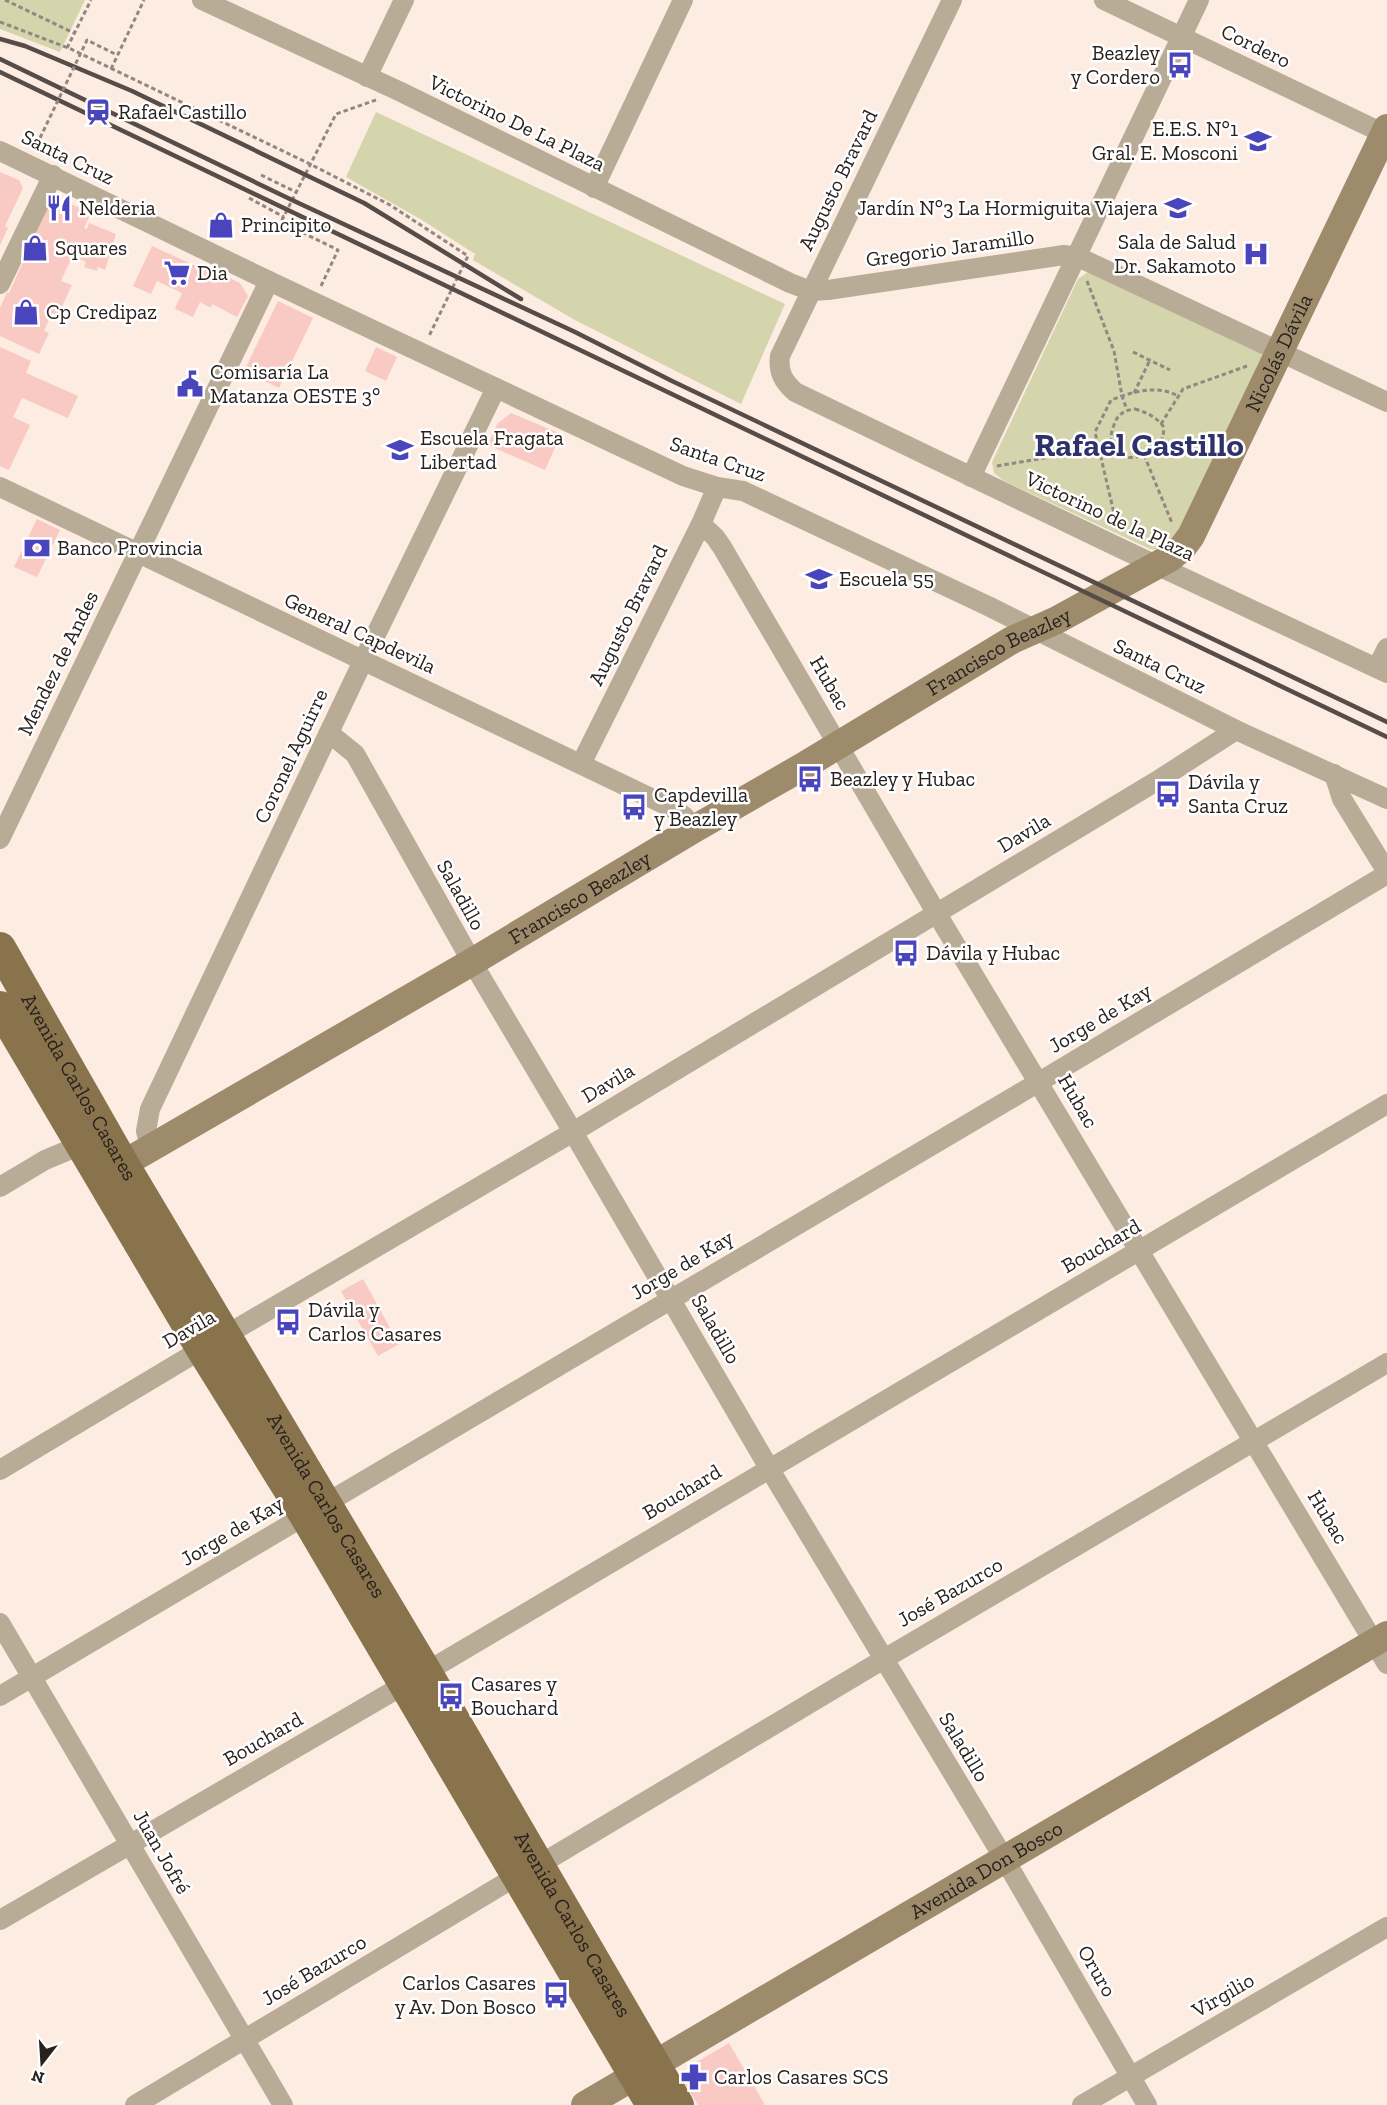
<svg xmlns="http://www.w3.org/2000/svg" width="1387" height="2105" font-family="'Zilla Slab',serif">
<rect width="100%" height="100%" fill="#fcece2"/>
<!-- green -->
<g fill="#d4d4ad">
<polygon points="0,0 85,0 60,52 0,29"/>
<polygon points="376,112 785,304 741,404 573,319 473,260 475,254 422,220 346,177"/>
<polygon points="1088,272 1262,354 1265,358 1182,534 1158,550 1150,549 1004,481 994,473 992,462 1078,279"/>
</g>
<!-- building -->
<g fill="#f9c9c3">
<polygon points="0,172 19,180 23,188 5,226 8,228 0,245"/>
<polygon points="64,201 91,213 84,228 87,229 89,223 116,234 105,270 98,267 97,271 84,267 86,262 80,259 84,251 76,248 61,281 72,285 58,315 52,313 44,331 49,333 39,354 0,336 0,308 7,292 9,293 49,205"/>
<polygon points="152,246 196,266 197,263 240,283 248,296 237,317 212,304 211,308 200,302 193,317 175,309 182,293 157,281 151,294 133,286"/>
<polygon points="278,301 313,318 279,388 244,371"/>
<polygon points="0,347 31,361 26,373 78,396 68,418 22,398 13,417 30,425 9,470 0,466"/>
<polygon points="376,347 397,357 386,381 365,371"/>
<polygon points="511,413 561,434 545,470 488,445 497,424"/>
<polygon points="37,519 60,530 37,577 14,567"/>
<polygon points="363,1279 399,1344 378,1356 341,1291"/>
<polygon points="729,2043 765,2105 698,2105 685,2084 690,2066"/>
</g>
<g fill="none" stroke-linecap="round" stroke-linejoin="round">
<!-- path -->
<g stroke="#948780" stroke-width="3" stroke-dasharray="4.5 3" stroke-linecap="butt">
<polyline points="5,0 74,33"/>
<polyline points="0,22 71,49 310,164 390,205 468,256 429,336"/>
<polyline points="67,48 91,0"/>
<polyline points="111,69 144,0"/>
<polyline points="35,150 40,138"/>
<polyline points="261,175 296,192"/>
<polyline points="249,198 284,217"/>
<polyline points="1087,281 1114,351 1122,396 1127,410"/>
<polyline points="321,286 338,250 281,222 336,114 376,100"/>
<polyline points="1133,352 1170,370"/>
<polyline points="1134,393 1150,360"/>
<path d="M 1135,409 C 1147,413 1155,416 1163,426 C 1171,460 1094,476 1114,425 C 1117,415 1124,410 1135,409 Z"/>
<polyline points="1161,424 1183,389 1247,366"/>
<polyline points="1144,455 1172,523"/>
<polyline points="997,466 1111,447"/>
<path d="M 1117,526 L 1095,432 L 1111,400 C 1132,392 1157,384 1178,396"/>
</g>
<!-- street -->
<g stroke="#b8ac97" stroke-width="20">
<polyline points="202,0 401,92 790,283 811,291 828,290 1064,255 1078,257 1387,402"/>
<path d="M 952,0 L 780,356 C 778,372 783,381 795,392 L 1122,549 L 1387,673"/>
<polyline points="1104,0 1387,135"/>
<polyline points="367,77 404,0"/>
<polyline points="0,151 269,281 683,476 717,487 743,491 988,606 1236,730 1387,799"/>
<polyline points="594,188 683,0"/>
<polyline points="0,284 53,175"/>
<polyline points="971,477 1199,0"/>
<polyline points="0,487 672,808 684,816 694,829"/>
<polyline points="701,524 715,537 722,547 937,914 1387,1664"/>
<polyline points="1377,668 1387,648"/>
<polyline points="329,733 355,754 472,962 573,1132 769,1468 1005,1860 1147,2105"/>
<polyline points="581,764 701,524 717,487"/>
<polyline points="1334,774 1342,799 1387,872"/>
<polyline points="0,839 269,281"/>
<polyline points="150,1148 146,1131 150,1109 363,661 496,388"/>
<polyline points="0,1187 45,1160 81,1145"/>
<polyline points="0,1470 202,1349 573,1132 1160,779 1236,730"/>
<polyline points="0,1623 283,2105"/>
<polyline points="0,1696 1039,1082 1387,874"/>
<polyline points="539,1865 884,1659 1387,1363"/>
<polyline points="0,1920 426,1672 1387,1104"/>
<polyline points="135,2105 517,1876"/>
<polyline points="1082,2105 1387,1927"/>
</g>
<!-- secondary -->
<g stroke="#9d8b6c" stroke-width="28">
<path id="s1" d="M 102,1154 L 123,1164 L 472,962 L 694,829 L 802,767 L 1012,640 L 1057,620 L 1170,558 L 1182,548 L 1191,536 L 1387,128"/>
<path id="s2" d="M 585,2105 L 1387,1635"/>
</g>
<!-- primary -->
<g stroke="#89734d" stroke-width="32">
<path id="s3" d="M 0,948 L 123,1164 L 426,1672 L 678,2105"/>
<polyline points="0,1007 202,1349 305,1515 652,2105"/>
</g>
<!-- rail -->
<g stroke="#574d48" stroke-width="4.5">
<polyline points="0,39 25,46 132,91 364,203 521,299"/>
<polyline points="0,59 292,200 575,332 672,381 1387,722"/>
<polyline points="0,72 1387,737"/>
</g>
<!-- path-bridge -->
<polyline stroke="#948780" stroke-width="3" stroke-dasharray="4.5 3" stroke-linecap="butt" points="40,138 87,40 117,55"/>
</g>
<!-- icons -->
<defs>
<g id="bus-bare" transform="scale(2.07)"><path d="M-5-6H5V4H4V6H2V4H-2V6H-4V4H-5ZM-3.5-4V0h7V-4ZM-3.5 1.2v1.5H-2V1.2ZM2 1.2v1.5H3.5V1.2Z" fill="#4a45bc" stroke="#fff" stroke-width="2.5" paint-order="stroke"/></g>
<g id="station-bare" transform="scale(2.07)"><path d="M-3-6H3Q5-6 5-4V2Q5 4 3 4L4.5 6H3L1.5 4h-3L-3 6H-4.5L-3 4Q-5 4-5 2V-4Q-5-6-3-6ZM-3.5-4v3h7v-3ZM-3.5 1v1.5H-2V1ZM2 1v1.5H3.5V1Z" fill="#4a45bc" stroke="#fff" stroke-width="2.5" paint-order="stroke"/></g>
<g id="school-bare" transform="scale(2.07)"><path d="M0-5L7-2L0 1L-7-2ZM-4 1L0 2.5L4 1V4Q0 6-4 4Z" fill="#4a45bc" stroke="#fff" stroke-width="2.5" paint-order="stroke"/></g>
<g id="restaurant-bare" transform="scale(2.07)"><path d="M-5-6h1v4h1v-4h1v4h1v-4h1v5L-1.5 .5V6h-2V.5L-5-1ZM5-6V6H3V1.5H1.5Q1.5-4 5-6Z" fill="#4a45bc" stroke="#fff" stroke-width="2.5" paint-order="stroke"/></g>
<g id="shop-bare" transform="scale(2.07)"><path d="M-5-2.5h2.3a2.7 3.5 0 0 1 5.4 0H5L5.5 6h-11ZM-1.5-2.5h3a1.5 2.3 0 0 0-3 0Z" fill="#4a45bc" stroke="#fff" stroke-width="2.5" paint-order="stroke"/></g>
<g id="hospital-bare" transform="scale(2.07)"><path d="M-5-5h3v3.5h4V-5h3V5h-3V1.5h-4V5h-3Z" fill="#4a45bc" stroke="#fff" stroke-width="2.5" paint-order="stroke"/></g>
<g id="supermarket-bare" transform="scale(2.07)"><path d="M-6-5.5h2.5l.6 2H6L4.5 2H-2.5L-4.4-4H-6ZM-1.5 3.2a1.3 1.3 0 1 0 .1 0ZM3 3.2a1.3 1.3 0 1 0 .1 0Z" fill="#4a45bc" stroke="#fff" stroke-width="2.5" paint-order="stroke"/></g>
<g id="civic-bare" transform="scale(2.07)"><path d="M-.6-6.5H3V-4.5H.6V-3L4-1V1h2V6H-6V1h2V-1L-.6-3ZM-1.2 2.5V6h2.4V2.5Z" fill="#4a45bc" stroke="#fff" stroke-width="2.5" paint-order="stroke"/></g>
<g id="bank-bare" transform="scale(2.07)"><path d="M-6-4H6V4H-6ZM0-2.3a2.3 2.3 0 1 0 0 4.6a2.3 2.3 0 1 0 0-4.6Z" fill="#4a45bc" stroke="#fff" stroke-width="2.5" paint-order="stroke"/></g>
<g id="pharmacy-bare" transform="scale(2.07)"><path d="M-2-6h4v4h4v4h-4v4h-4v-4h-4v-4h4Z" fill="#4a45bc" stroke="#fff" stroke-width="2.5" paint-order="stroke"/></g>
</defs>
<g fill-rule="evenodd">
<use href="#bus-bare" x="1180" y="65"/>
<use href="#station-bare" x="98" y="112"/>
<use href="#school-bare" x="1258" y="141"/>
<use href="#restaurant-bare" x="59" y="208"/>
<use href="#school-bare" x="1178" y="208"/>
<use href="#shop-bare" x="221" y="225"/>
<use href="#shop-bare" x="35" y="248"/>
<use href="#hospital-bare" x="1256" y="254"/>
<use href="#supermarket-bare" x="177" y="273"/>
<use href="#shop-bare" x="26" y="312"/>
<use href="#civic-bare" x="190" y="384"/>
<use href="#school-bare" x="400" y="450"/>
<use href="#bank-bare" x="37" y="548"/>
<use href="#school-bare" x="819" y="579"/>
<use href="#bus-bare" x="810" y="779"/>
<use href="#bus-bare" x="1168" y="794"/>
<use href="#bus-bare" x="634" y="807"/>
<use href="#bus-bare" x="906" y="953"/>
<use href="#bus-bare" x="288" y="1322"/>
<use href="#bus-bare" x="451" y="1696"/>
<use href="#bus-bare" x="556" y="1995"/>
<use href="#pharmacy-bare" x="694" y="2077"/>
</g>
<g text-anchor="middle" stroke-width="5" stroke-linejoin="round" paint-order="stroke">
<!-- street labels -->
<g font-size="21" fill="#29211d" stroke="#fff">
<text transform="translate(1256 46) rotate(26)" y="7">Cordero</text>
<text transform="translate(517 123) rotate(26)" y="7">Victorino De La Plaza</text>
<text transform="translate(68 157) rotate(26)" y="7">Santa Cruz</text>
<text transform="translate(838 180) rotate(-64)" y="7">Augusto Bravard</text>
<text transform="translate(950 248) rotate(-8)" y="7">Gregorio Jaramillo</text>
<text dy="7" stroke="none"><textPath href="#s1" startOffset="1467">Nicolás Dávila</textPath></text>
<text transform="translate(718 459) rotate(19)" y="7">Santa Cruz</text>
<text transform="translate(1110 516) rotate(25)" y="7">Victorino de la Plaza</text>
<text transform="translate(628 615) rotate(-64)" y="7">Augusto Bravard</text>
<text transform="translate(360 633) rotate(25)" y="7">General Capdevila</text>
<text dy="7" stroke="none"><textPath href="#s1" startOffset="1038">Francisco Beazley</textPath></text>
<text transform="translate(58 663) rotate(-64)" y="7">Mendez de Andes</text>
<text transform="translate(1160 666) rotate(26)" y="7">Santa Cruz</text>
<text transform="translate(830 683) rotate(60)" y="7">Hubac</text>
<text transform="translate(291 756) rotate(-65)" y="7">Coronel Aguirre</text>
<text transform="translate(1024 833) rotate(-31)" y="7">Davila</text>
<text transform="translate(461 895) rotate(61)" y="7">Saladillo</text>
<text dy="7" stroke="none"><textPath href="#s1" startOffset="552">Francisco Beazley</textPath></text>
<text transform="translate(1100 1018) rotate(-31)" y="7">Jorge de Kay</text>
<text transform="translate(608 1083) rotate(-31)" y="7">Davila</text>
<text dy="7" stroke="none"><textPath href="#s3" startOffset="160">Avenida Carlos Casares</textPath></text>
<text transform="translate(1078 1101) rotate(60)" y="7">Hubac</text>
<text transform="translate(1101 1246) rotate(-30)" y="7">Bouchard</text>
<text transform="translate(682 1265) rotate(-31)" y="7">Jorge de Kay</text>
<text transform="translate(189 1329) rotate(-30)" y="7">Davila</text>
<text transform="translate(716 1329) rotate(60)" y="7">Saladillo</text>
<text transform="translate(682 1492) rotate(-31)" y="7">Bouchard</text>
<text dy="7" stroke="none"><textPath href="#s3" startOffset="646">Avenida Carlos Casares</textPath></text>
<text transform="translate(1328 1517) rotate(59)" y="7">Hubac</text>
<text transform="translate(232 1531) rotate(-31)" y="7">Jorge de Kay</text>
<text transform="translate(950 1592) rotate(-30)" y="7">José Bazurco</text>
<text transform="translate(263 1739) rotate(-30)" y="7">Bouchard</text>
<text transform="translate(964 1747) rotate(59)" y="7">Saladillo</text>
<text transform="translate(162 1852) rotate(60)" y="7">Juan Jofré</text>
<text dy="7" stroke="none"><textPath href="#s2" startOffset="465">Avenida Don Bosco</textPath></text>
<text dy="7" stroke="none"><textPath href="#s3" startOffset="1132">Avenida Carlos Casares</textPath></text>
<text transform="translate(314 1970) rotate(-31)" y="7">José Bazurco</text>
<text transform="translate(1097 1971) rotate(60)" y="7">Oruro</text>
<text transform="translate(1223 1995) rotate(-30)" y="7">Virgilio</text>
</g>
<!-- poi labels -->
<g font-size="21" fill="#29211d" stroke="#fff" text-anchor="start">
<text x="1160" y="60" text-anchor="end">Beazley<tspan x="1160" dy="24">y Cordero</tspan></text>
<text x="118" y="119">Rafael Castillo</text>
<text x="1238" y="136" text-anchor="end">E.E.S. N°1<tspan x="1238" dy="24">Gral. E. Mosconi</tspan></text>
<text x="79" y="215">Nelderia</text>
<text x="1158" y="215" text-anchor="end">Jardín N°3 La Hormiguita Viajera</text>
<text x="241" y="232">Principito</text>
<text x="1236" y="249" text-anchor="end">Sala de Salud<tspan x="1236" dy="24">Dr. Sakamoto</tspan></text>
<text x="55" y="255">Squares</text>
<text x="197" y="280">Dia</text>
<text x="46" y="319">Cp Credipaz</text>
<text x="210" y="379">Comisaría La<tspan x="210" dy="24">Matanza OESTE 3°</tspan></text>
<text x="420" y="445">Escuela Fragata<tspan x="420" dy="24">Libertad</tspan></text>
<text x="57" y="555">Banco Provincia</text>
<text x="839" y="586">Escuela 55</text>
<text x="830" y="786">Beazley y Hubac</text>
<text x="1188" y="789">Dávila y<tspan x="1188" dy="24">Santa Cruz</tspan></text>
<text x="654" y="802">Capdevilla<tspan x="654" dy="24">y Beazley</tspan></text>
<text x="926" y="960">Dávila y Hubac</text>
<text x="308" y="1317">Dávila y<tspan x="308" dy="24">Carlos Casares</tspan></text>
<text x="471" y="1691">Casares y<tspan x="471" dy="24">Bouchard</tspan></text>
<text x="536" y="1990" text-anchor="end">Carlos Casares<tspan x="536" dy="24">y Av. Don Bosco</tspan></text>
<text x="714" y="2084">Carlos Casares SCS</text>
</g>
<!-- town labels -->
<g font-size="33" font-weight="bold" fill="#2f316b" stroke="#fff">
<text x="1139" y="456">Rafael Castillo</text>
</g>
</g>
<!-- north arrow -->
<g transform="translate(42 2063) rotate(197)" stroke="#ffffff" stroke-width="4.5" paint-order="stroke">
<path d="M0-4.5L10 22L0 15L-10 22Z" fill="#29211d"/>
<text y="-9" font-size="16" font-weight="bold" text-anchor="middle" fill="#29211d">N</text>
</g>
</svg>
